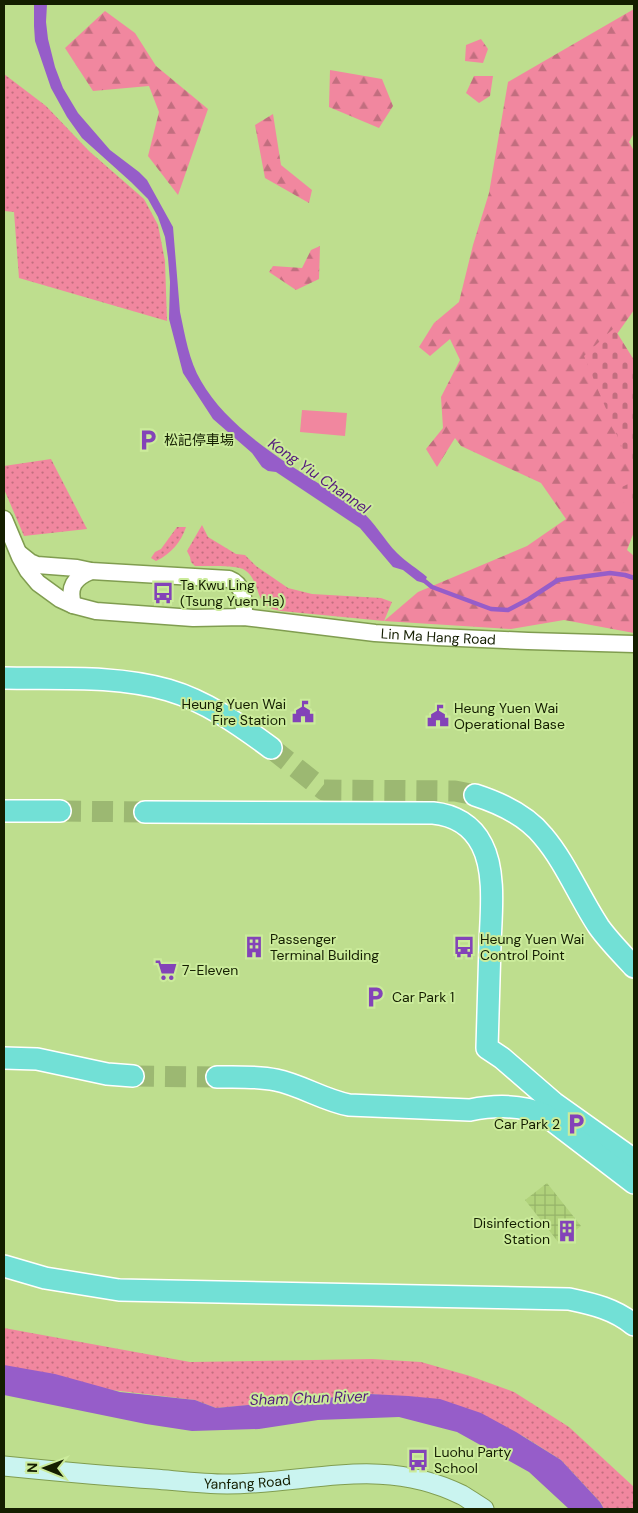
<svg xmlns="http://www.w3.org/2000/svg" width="638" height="1513" font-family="'DM Sans','Noto Sans SC',sans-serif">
<defs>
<pattern id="industrial-grid" width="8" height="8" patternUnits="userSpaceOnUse" patternTransform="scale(1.25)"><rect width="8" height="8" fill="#b0d27b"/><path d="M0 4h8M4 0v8" fill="none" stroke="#96b469"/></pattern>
<pattern id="grass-dots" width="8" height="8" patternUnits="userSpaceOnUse" patternTransform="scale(1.25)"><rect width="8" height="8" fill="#f1879f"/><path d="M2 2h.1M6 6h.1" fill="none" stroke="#c26e7f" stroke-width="1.8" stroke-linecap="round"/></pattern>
<pattern id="forest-firs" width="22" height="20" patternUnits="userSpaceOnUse" patternTransform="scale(1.25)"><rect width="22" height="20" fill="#f1879f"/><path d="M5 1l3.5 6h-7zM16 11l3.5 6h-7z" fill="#c26e7f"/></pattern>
<pattern id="cemetery-stones" width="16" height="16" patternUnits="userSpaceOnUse" patternTransform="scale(1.25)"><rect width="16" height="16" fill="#f1879f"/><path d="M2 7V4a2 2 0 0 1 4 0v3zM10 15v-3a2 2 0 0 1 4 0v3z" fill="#c26e7f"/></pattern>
</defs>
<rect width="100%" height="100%" fill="#bede8e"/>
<!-- industrial -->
<polygon fill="url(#industrial-grid)" points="547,1183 581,1226 559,1243 525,1200"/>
<!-- grass -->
<g fill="url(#grass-dots)">
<polygon points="4,74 46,106 89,151 144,199 158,225 165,261 167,321 19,278 14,212 4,211"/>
<polygon points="51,459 87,529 24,536 4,489 4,466"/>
<path d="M 202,525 L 208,537 L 236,554 L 245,555 L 256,566 L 288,588 L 312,594 L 381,598 L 392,602 L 384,621 L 281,611 C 276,610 270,609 266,605 C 255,596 259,578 243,569 C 235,565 206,566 195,566 L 191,562 L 190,557 L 187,551 Z"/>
<path d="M 177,527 L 186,527 C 181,542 171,554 156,561 L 151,558 L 155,552 L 161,549 Z"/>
<polygon points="4,1328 190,1362 372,1359 421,1362 470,1376 514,1392 569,1427 634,1487 634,1509 604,1509 601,1503 561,1460 523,1436 375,1394 216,1408 195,1400 112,1390 4,1368"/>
</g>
<!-- forest -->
<g fill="url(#forest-firs)">
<polygon points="634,9 634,133 629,142 634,151 634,310 617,334 634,409 634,532 627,550 634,556 634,633 564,620 511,629 384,621 418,592 527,546 566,519 541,483 461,446 455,438 437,467 426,449 443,428 441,397 460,360 450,339 430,356 419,347 434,323 459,302 473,245 489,193 508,82"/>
<polygon points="105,11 135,33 156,66 208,109 178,195 148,156 159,112 149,86 93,91 65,48"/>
<polygon points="481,39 488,49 483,63 465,61 466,45"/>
<polygon points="330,70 382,79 393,106 379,128 329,107"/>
<polygon points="474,76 493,76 490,96 479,103 466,93"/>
<polygon points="273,114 281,165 312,190 309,203 265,178 255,125"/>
<polygon points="320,246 319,279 296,290 269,272 273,266 302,268 311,250"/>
</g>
<!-- cemetery -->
<g fill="url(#cemetery-stones)">
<polygon points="614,328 634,360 634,476 584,356"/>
<polygon points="634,481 634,498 622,503 618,489"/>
</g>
<!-- park -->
<polygon fill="#f1879f" points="302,410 347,413 345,436 300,432"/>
<!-- water -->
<g fill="#965dc9">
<path d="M 34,4 L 47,4 L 46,22 L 48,39 L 55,67 L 63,88 L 78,113 L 110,150 L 139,172 L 147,180 L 173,227 L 180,312 C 185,335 189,361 201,381 C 227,427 284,462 328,489 C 338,496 350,502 360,510 C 375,522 384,540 397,553 C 406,562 418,569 427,577 L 424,583 L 417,581 L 403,570 L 393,567 L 360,528 L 276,472 L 268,471 L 262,467 L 252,453 L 213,419 L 183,373 L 169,319 L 170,282 L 168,258 L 165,237 L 158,217 L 148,199 L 131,182 L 82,138 L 67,117 L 51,88 L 35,41 L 34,26 Z"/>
<polygon points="4,1365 55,1374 120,1392 195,1400 216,1408 370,1394 408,1396 440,1399 481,1413 516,1432 561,1460 600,1502 604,1509 569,1509 529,1472 457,1432 399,1417 318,1420 259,1429 192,1431 146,1424 4,1395"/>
</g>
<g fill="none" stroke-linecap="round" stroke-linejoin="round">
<!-- stream -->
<polyline stroke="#965dc9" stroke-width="4.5" points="421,578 432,587 491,609 508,610 529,599 558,580 610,573 625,575 634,578"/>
<!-- trunk-tunnel -->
<g stroke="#9cb872" stroke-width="21" stroke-dasharray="21 11" stroke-linecap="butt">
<polyline points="271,748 324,790 455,791 475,795"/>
<polyline points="60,811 145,812"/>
<polyline points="133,1076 217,1077"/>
</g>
<!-- tertiary casing -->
<g stroke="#809d50" stroke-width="19">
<g id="tertiary">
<path id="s1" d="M 4,519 L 20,557 L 28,571 L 38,583 L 60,599 L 73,605 L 96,611 L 193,618 L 244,617 L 375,633 L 437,637 L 528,641 L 634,644"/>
<path d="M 20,554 L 30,562 L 37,565 L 77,568 L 91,571 L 229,579 C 245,585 244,602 244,617"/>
<path d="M 73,605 C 68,587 74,578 91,571"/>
</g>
</g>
<!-- secondary casing -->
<g stroke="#809d50" stroke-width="21">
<g id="secondary">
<path id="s2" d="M 4,1466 C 54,1471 104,1476 155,1479 C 179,1481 203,1484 227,1484 C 309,1484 382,1455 462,1495 C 469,1499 477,1505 484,1509"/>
</g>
</g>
<!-- trunk casing -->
<g stroke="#fff" stroke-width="24">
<g id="trunk">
<path d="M 4,678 C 58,679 115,675 168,690 C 206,701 240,725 271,748"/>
<path d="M 475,795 C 500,803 526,815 543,836 C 566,863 579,897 599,927 C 609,941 622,954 634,967"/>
<polyline points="4,811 60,811"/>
<path d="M 145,812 L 433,813 C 454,815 472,825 482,845 C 496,872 491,914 490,944 C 489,978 488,1013 487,1048 L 502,1058 L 554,1103 L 634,1160"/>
<polyline points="4,1058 37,1059 107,1074 133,1076"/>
<path d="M 217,1077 C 237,1077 257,1076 276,1080 C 301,1085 323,1100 349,1105 L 470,1110 C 495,1105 522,1105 545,1115 L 634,1183"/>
<path d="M 4,1266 L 45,1278 L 119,1290 L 569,1299 C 593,1304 615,1309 634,1325"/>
</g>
</g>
<!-- tertiary -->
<use href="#tertiary" stroke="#fff" stroke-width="16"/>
<!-- secondary -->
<use href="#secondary" stroke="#caf4f0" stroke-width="19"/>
<!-- trunk -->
<use href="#trunk" stroke="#72e0d6" stroke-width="21"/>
</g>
<!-- icons -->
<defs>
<g id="parking-bare" transform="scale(1.725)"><path d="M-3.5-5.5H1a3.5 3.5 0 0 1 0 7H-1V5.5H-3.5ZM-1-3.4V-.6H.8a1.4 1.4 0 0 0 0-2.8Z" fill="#8343b8" stroke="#cbeb9b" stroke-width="2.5" paint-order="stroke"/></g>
<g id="bus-bare" transform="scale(1.725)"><path d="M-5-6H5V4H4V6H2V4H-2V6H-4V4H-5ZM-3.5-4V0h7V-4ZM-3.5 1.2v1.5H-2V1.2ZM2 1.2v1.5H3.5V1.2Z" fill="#8343b8" stroke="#cbeb9b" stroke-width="2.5" paint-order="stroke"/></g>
<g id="civic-bare" transform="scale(1.725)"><path d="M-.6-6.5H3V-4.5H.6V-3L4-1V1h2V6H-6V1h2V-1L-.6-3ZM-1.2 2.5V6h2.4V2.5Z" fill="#8343b8" stroke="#cbeb9b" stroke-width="2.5" paint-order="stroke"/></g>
<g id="building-bare" transform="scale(1.725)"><path d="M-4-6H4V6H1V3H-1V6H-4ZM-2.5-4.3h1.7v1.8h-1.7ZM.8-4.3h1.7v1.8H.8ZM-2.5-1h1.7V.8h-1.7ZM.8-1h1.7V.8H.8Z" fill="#8343b8" stroke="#cbeb9b" stroke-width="2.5" paint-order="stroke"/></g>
<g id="supermarket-bare" transform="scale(1.725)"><path d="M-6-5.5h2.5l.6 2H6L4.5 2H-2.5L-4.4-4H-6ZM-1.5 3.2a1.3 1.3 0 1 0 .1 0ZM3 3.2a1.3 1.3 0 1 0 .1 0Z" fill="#8343b8" stroke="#cbeb9b" stroke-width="2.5" paint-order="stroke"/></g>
</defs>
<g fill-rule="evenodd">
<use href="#parking-bare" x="148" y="440"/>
<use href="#bus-bare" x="163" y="593"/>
<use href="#civic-bare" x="303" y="712"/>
<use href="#civic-bare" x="438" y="716"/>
<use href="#building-bare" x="254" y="947"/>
<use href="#bus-bare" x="464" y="947"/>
<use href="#supermarket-bare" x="166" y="970"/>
<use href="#parking-bare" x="375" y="997"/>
<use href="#parking-bare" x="576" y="1124"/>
<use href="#building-bare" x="567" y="1231"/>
<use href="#bus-bare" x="418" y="1460"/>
</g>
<g text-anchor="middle" stroke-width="4" stroke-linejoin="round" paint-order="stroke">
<!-- poi labels -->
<g font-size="14" fill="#141e00" stroke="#cbeb9b" text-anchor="start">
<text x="164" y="445">松記停車場</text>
<text x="180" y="590">Ta Kwu Ling<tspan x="180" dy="16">(Tsung Yuen Ha)</tspan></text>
<text x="286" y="709" text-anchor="end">Heung Yuen Wai<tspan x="286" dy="16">Fire Station</tspan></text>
<text x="454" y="713">Heung Yuen Wai<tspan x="454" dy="16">Operational Base</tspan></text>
<text x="270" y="944">Passenger<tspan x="270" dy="16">Terminal Building</tspan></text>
<text x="480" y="944">Heung Yuen Wai<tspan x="480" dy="16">Control Point</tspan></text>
<text x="182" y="975">7-Eleven</text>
<text x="392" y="1002">Car Park 1</text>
<text x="560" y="1129" text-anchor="end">Car Park 2</text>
<text x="550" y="1228" text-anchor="end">Disinfection<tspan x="550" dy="16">Station</tspan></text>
<text x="434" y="1457">Luohu Party<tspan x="434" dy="16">School</tspan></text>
</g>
<!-- street labels -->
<g font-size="14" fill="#141e00" stroke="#cbeb9b">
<text dy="5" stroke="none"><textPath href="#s1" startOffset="482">Lin Ma Hang Road</textPath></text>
<text dy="5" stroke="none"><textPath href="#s2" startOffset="244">Yanfang Road</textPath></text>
</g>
<!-- water labels -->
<g font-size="15" font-style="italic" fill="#531a7d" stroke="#cbeb9b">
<text transform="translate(319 476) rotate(35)" y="5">Kong Yiu Channel</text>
<text transform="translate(309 1398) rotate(-2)" y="5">Sham Chun River</text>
</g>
</g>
<!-- border -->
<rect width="638" height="1513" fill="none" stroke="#141e00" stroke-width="10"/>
<!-- north arrow -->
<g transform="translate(45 1468) rotate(271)" stroke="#cbeb9b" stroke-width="4" paint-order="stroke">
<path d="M0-4L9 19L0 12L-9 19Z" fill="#141e00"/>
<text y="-8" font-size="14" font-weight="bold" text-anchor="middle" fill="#141e00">N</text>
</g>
</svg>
